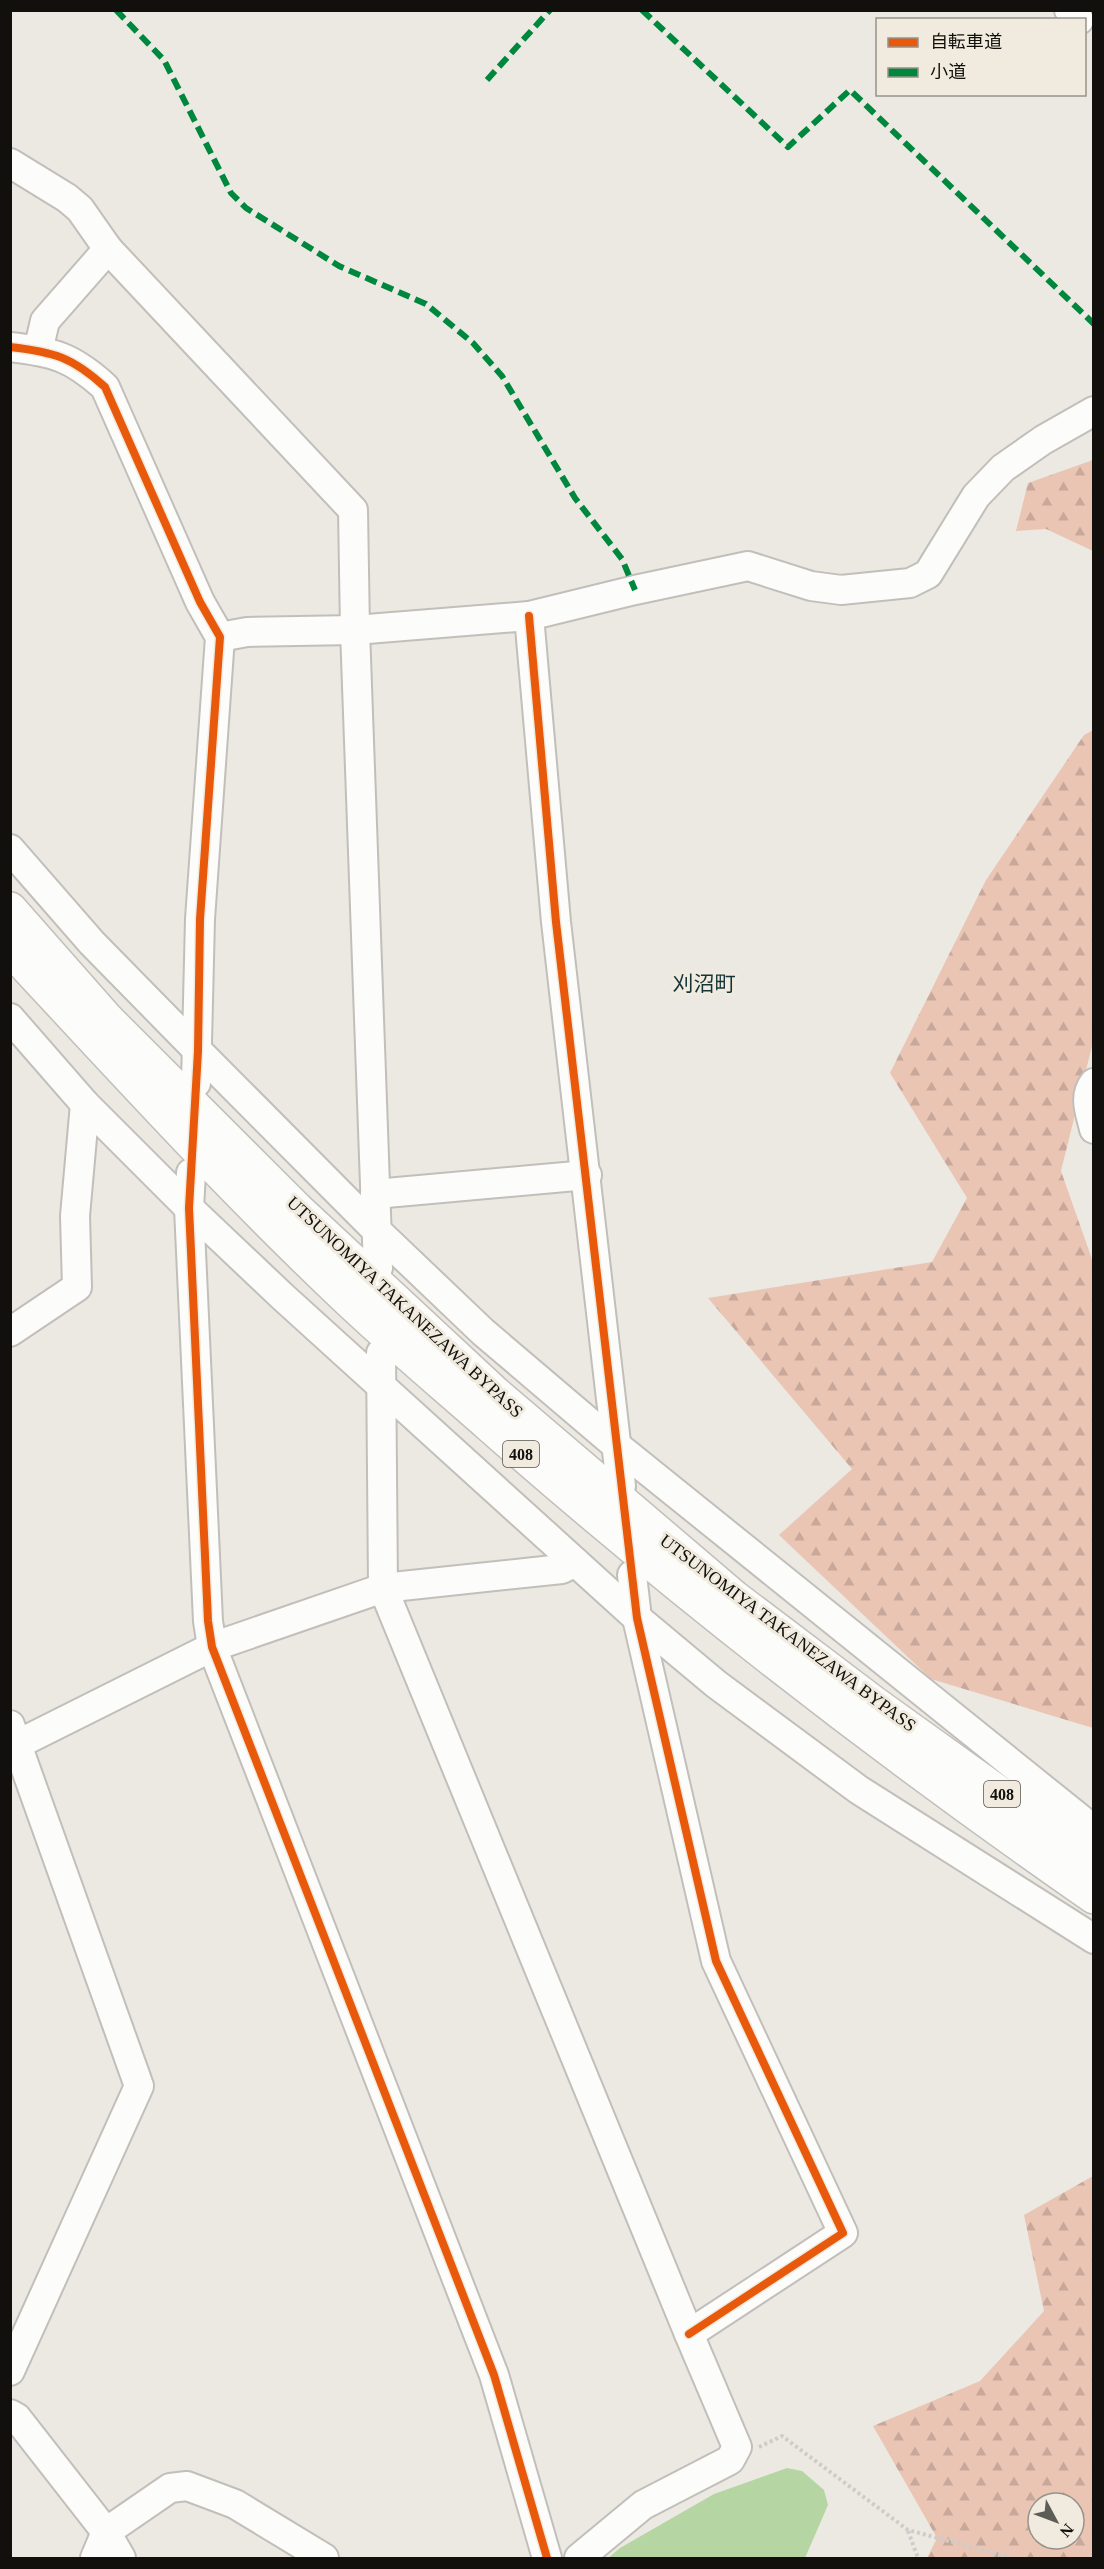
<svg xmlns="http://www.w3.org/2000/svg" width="1104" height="2569" font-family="'Times New Roman','Noto Sans JP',serif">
<defs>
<pattern id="forest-firs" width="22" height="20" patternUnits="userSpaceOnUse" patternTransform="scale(1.5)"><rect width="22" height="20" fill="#eac5b4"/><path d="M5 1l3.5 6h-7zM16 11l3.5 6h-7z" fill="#c8a89a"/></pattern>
</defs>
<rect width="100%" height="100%" fill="#ece9e2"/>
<!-- forest -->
<g fill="url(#forest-firs)" fill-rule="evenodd">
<polygon points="1093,460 1093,551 1046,529 1016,531 1028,483"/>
<polygon points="1093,730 1093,1042 1061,1171 1093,1262 1093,1728 931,1679 779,1535 852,1469 708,1298 932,1262 967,1198 890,1073 986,880 1084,735"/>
<path d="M 1093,2176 L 1093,2558 L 927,2558 L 937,2538 L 873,2426 L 980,2381 L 1044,2311 L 1024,2215 ZM 1038,2503 L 1074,2503 L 1074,2539 L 1038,2539 Z"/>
</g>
<!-- water -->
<polygon fill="#b5d5a2" points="787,2468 802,2471 824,2490 828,2505 805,2558 608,2558 620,2548 714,2494"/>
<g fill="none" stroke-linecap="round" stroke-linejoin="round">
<!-- minor casing -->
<g stroke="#c2bfba" stroke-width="32">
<g id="minor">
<polyline points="1069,10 1079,20"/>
<polyline points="10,163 67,198 80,209 108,249 353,510 355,630 378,1268"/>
<path d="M 10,347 C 54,352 72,357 105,387 L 200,602 L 220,637 L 200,919 L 196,1083"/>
<polyline points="38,351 45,321 108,249"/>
<polyline points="529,616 556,922 621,1486"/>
<polyline points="220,637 247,632 355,630 529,616 635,590 748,566 811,586 841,590 910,583 928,574 976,496 1003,468 1043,440 1094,411"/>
<polyline points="10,849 92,943 198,1051 376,1230 483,1332 617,1446 1094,1830"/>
<polyline points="10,1018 85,1104 189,1208 283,1297 637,1618 716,1684 859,1790 1094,1939"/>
<path d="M 1094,1083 C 1083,1097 1090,1112 1094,1129"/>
<polyline points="191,1173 189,1208 208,1621 212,1647 494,2375 547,2558"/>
<polyline points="375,1194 587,1175"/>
<polyline points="10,1332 77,1287 75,1216 85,1104"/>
<polyline points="381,1353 383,1588 689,2334 737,2447 730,2460 643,2505 579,2558"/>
<polyline points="632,1575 637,1618 716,1961 843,2233 689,2334"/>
<polyline points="10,1725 139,2086 10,2371"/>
<polyline points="18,1744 212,1647 383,1588 562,1569 575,1562"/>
<polyline points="10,2414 17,2418 106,2532 121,2558"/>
<polyline points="95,2558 106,2532 170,2488 187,2486 235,2504 324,2558"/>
</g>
</g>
<!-- highway casing -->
<g stroke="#c2bfba" stroke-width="36">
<g id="highway">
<polyline points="10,909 106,1018 297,1209 495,1393 734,1597 874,1703 1094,1861"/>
<path d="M 10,949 C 119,1066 226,1184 342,1294 C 389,1339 439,1381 488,1424 C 682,1595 881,1749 1094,1897"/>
</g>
</g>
<!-- path -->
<g stroke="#cdccca" stroke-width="4" stroke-dasharray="3 3" stroke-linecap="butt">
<polyline points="759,2447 782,2436 908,2530 1012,2558"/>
<polyline points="908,2531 918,2558"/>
</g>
<!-- minor -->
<use href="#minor" stroke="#fcfcfb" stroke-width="28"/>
<!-- highway -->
<use href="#highway" stroke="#fcfcfb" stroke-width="33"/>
<!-- quiet -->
<g stroke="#00873e" stroke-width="6" stroke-dasharray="12 6" stroke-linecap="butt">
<polyline points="116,10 164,60 231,193 246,208 339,266 426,304 473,343 502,376 575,498 622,559 635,590"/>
<polyline points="642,10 788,147 850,90 1094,324"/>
<polyline points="487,80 550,10"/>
</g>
<!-- cycleway casing -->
<g stroke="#f0ebde" stroke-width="11">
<g id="cycleway">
<path d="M 10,347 C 54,352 72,357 105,387 L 200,602 L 220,637 L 200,919 L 198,1051 L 189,1208 L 208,1621 L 212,1647 L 494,2375 L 547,2558"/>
<polyline points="529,616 556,922 637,1618 716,1961 843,2233 689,2334"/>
</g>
</g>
<!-- cycleway -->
<use href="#cycleway" stroke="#e8590c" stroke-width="8"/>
</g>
<g text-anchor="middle" stroke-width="6" stroke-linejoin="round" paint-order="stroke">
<!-- shield labels -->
<g fill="#f0ebde" stroke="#55524b" stroke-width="1.5">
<rect x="503" y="1441" width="36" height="26" rx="4.5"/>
<rect x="984" y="1781" width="36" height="26" rx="4.5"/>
</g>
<g font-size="16" font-weight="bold" fill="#12100c">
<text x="521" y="1460">408</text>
<text x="1002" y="1800">408</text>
</g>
<!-- street labels -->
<g font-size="18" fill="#12100c" stroke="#f0ebde">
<text transform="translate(405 1307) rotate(43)" y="6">UTSUNOMIYA TAKANEZAWA BYPASS</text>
<text transform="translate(788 1633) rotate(37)" y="6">UTSUNOMIYA TAKANEZAWA BYPASS</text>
</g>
<!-- quarter labels -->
<g font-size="21" fill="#123439" stroke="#f0ebde">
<text x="704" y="991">刈沼町</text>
</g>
</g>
<!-- border -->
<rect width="1104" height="2569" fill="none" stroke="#12100c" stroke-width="24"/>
<!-- legend -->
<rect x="876" y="18" width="210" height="78" fill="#f0ebde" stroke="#97938a" stroke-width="1.5"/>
<rect x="888" y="38" width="30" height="9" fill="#e8590c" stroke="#97938a" stroke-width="1.5"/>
<text x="930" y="48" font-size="18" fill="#12100c">自転車道</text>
<rect x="888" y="68" width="30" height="9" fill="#00873e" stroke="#97938a" stroke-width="1.5"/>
<text x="930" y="78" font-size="18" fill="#12100c">小道</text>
<!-- north arrow -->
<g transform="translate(1056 2521) rotate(131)"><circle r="28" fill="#f0ebde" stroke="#97938a" stroke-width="1.5"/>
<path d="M0-4.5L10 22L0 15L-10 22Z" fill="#5e5c57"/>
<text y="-9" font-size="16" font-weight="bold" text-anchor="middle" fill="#12100c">N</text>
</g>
</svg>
